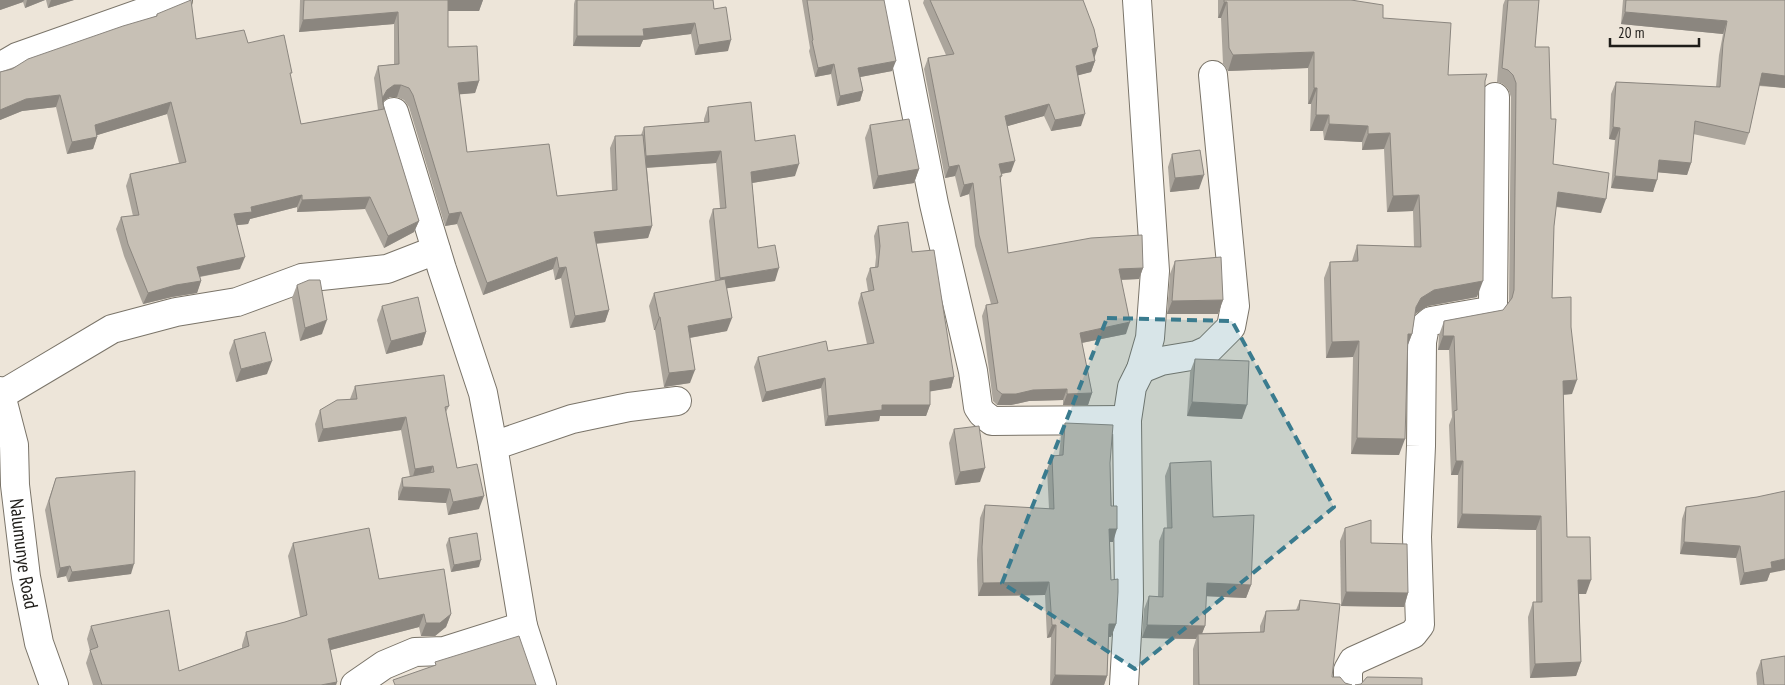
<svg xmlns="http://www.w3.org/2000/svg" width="1785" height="685" font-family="'PT Sans Narrow',sans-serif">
<rect width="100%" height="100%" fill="#ede5d9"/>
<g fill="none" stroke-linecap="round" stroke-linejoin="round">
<!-- minor casing -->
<g stroke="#7a7469" stroke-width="30">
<g id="minor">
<polyline points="894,0 934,204 973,371 978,407 982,413 992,421 1127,420"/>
<polyline points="0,67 17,57 178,0"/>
<polyline points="394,112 442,269 483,393 493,446 523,626 542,685"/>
<polyline points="1141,369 1161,361 1197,355 1208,350 1231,327 1235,306 1213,75"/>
<path id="s1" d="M 0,391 L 14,445 L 15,485 L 26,577 L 39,643 L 54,685"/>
<polyline points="1,395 112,329 176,312 237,302 302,278 387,269 436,250"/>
<polyline points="493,446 572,419 629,407 677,401"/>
<polyline points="355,685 384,665 415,652 444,651 523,626"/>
<polyline points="1124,685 1129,599 1127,420 1132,387 1141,369 1150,338 1155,271 1137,0"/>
<polyline points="1348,685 1348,670 1353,661 1413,634 1420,625 1417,537 1421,446 1422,342 1425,326 1431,321 1489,311 1493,304 1495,97"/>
</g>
</g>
<!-- minor -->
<use href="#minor" stroke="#fff" stroke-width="28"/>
</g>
<!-- wall -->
<g fill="#aba59c">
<polygon points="0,0 45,0 25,8 23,2 0,10"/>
<polygon points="46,0 74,0 48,8"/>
<polygon points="300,0 483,0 479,11 448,11 448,47 479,81 475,93 459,94 467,152 557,196 612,190 610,148 615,136 641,135 644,127 704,122 704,119 708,107 755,141 795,176 752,183 758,248 775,281 726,288 727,331 690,338 690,383 664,387 655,330 654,330 649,306 654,293 715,281 709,221 713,209 720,208 716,163 647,168 652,226 648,238 596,244 609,310 605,322 570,328 561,278 555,280 553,269 483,295 457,224 445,226 409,107 404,100 397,97 390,97 383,101 383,104 419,221 414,232 384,248 365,209 297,212 297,207 250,219 248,224 237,225 240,269 200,277 201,281 197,293 172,297 143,304 124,256 116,229 121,217 133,216 126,186 130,174 179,163 167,114 97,135 97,137 93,149 67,154 56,107 22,111 0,120 0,72 156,16 157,14 196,39 248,43 290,77 301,124 378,110 374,78 378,66 394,64 394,24 299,32"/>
<polygon points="575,0 713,0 714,9 728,51 695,55 691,34 643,40 640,47 573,46 574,4"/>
<polygon points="802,0 884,0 892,71 860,77 863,91 860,101 837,106 831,74 815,77 809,51 810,48"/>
<polygon points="924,0 930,0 1095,58 1095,61 1091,72 1078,75 1081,126 1051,131 1044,116 1007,126 1011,172 1001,174 1002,176 1000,179 1008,253 1143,268 1139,279 1121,280 1126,334 1082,343 1092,393 1088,405 1063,405 1063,400 1029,401 1011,405 997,405 993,401 982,316 986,305 991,304 975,246 969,194 960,197 955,176 945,178 924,69 928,58 946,55 923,3"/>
<polygon points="1218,0 1351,0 1383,18 1448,75 1485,81 1477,297 1428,306 1415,314 1412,334 1407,347 1399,455 1351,454 1353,357 1326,358 1324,278 1330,262 1352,261 1357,245 1414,247 1413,211 1387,212 1384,149 1362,150 1362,142 1324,140 1323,131 1310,131 1311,104 1308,104 1308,68 1228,71 1223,64 1221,18 1218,18"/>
<polygon points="1505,0 1539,0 1535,47 1553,164 1601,213 1556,207 1554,226 1552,298 1572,394 1563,395 1567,537 1586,594 1579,594 1581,662 1576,676 1530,678 1528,617 1533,602 1536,602 1536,530 1457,528 1458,475 1451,475 1449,425 1452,417 1449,350 1438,350 1439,335 1444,321 1503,310 1509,302 1511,97 1508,89 1503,84 1497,82 1503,5"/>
<polygon points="1623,0 1785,0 1785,88 1759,86 1749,133 1745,145 1693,134 1691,163 1687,175 1658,172 1653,192 1611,188 1615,140 1609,139 1611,94 1616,82 1716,87 1719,55 1723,34 1621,24"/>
<polygon points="870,125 919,169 914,183 873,189 865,138"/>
<polygon points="1172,154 1199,189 1170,192 1168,167"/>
<polygon points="878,226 912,252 954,377 951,388 930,391 930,405 926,416 880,416 879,421 825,426 821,388 762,402 754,367 758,357 828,351 867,344 858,303 861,293 868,291 866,279 870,268 875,267 876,257 874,236"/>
<polygon points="1175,261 1223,300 1218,314 1167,314 1170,274"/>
<polygon points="297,285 322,334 300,341 292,298"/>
<polygon points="382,306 426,332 422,345 386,354 377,320"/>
<polygon points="234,340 267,374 236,382 229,353"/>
<polygon points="1195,359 1242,419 1187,416 1190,372"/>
<polygon points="355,386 449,406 446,412 457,468 479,509 448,515 446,503 398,500 398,492 402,478 410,477 401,430 318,442 315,424 320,410 350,399"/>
<polygon points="1065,423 1110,463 1113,542 1110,542 1111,580 1116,624 1111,637 1109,637 1107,676 1104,685 1050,685 1051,637 1047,638 1045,595 978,596 977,560 980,518 985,505 1049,509 1047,469 1052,456 1059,455 1061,436"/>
<polygon points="954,429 980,482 955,485 949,443"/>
<polygon points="1170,463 1213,517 1251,585 1246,598 1206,596 1205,626 1202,633 1260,632 1260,626 1266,611 1296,610 1300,600 1332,677 1345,683 1352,685 1193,685 1193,649 1196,639 1142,638 1144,609 1149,596 1158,597 1159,541 1164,528 1167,528 1165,476"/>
<polygon points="56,478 131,574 68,582 66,576 57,578 45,510"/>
<polygon points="1757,497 1770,573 1767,581 1740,585 1736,558 1680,554 1682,519 1686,507"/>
<polygon points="1345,528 1371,543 1408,593 1404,607 1341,606 1340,541"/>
<polygon points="449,538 479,567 451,572 446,545"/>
<polygon points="293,543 379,579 451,614 446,627 435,636 421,636 419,627 330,650 337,682 336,685 93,685 86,663 90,651 87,639 91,626 179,671 242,648 242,645 246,632 285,622 300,617 288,556"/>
<polygon points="1761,660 1785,685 1757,685 1756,673"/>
</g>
<!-- shaded-wall -->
<g fill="#8b867f">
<polygon points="0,0 24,0 23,2 0,10"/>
<polygon points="27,0 45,0 25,8"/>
<polygon points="51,0 74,0 48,8"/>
<polygon points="447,0 483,0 479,11 443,11"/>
<polygon points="1224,2 1227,2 1221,18 1218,18"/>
<polygon points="398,12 394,24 299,32 303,20"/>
<polygon points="1625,12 1727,21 1723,34 1621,24"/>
<polygon points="695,23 691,34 643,40 640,47 573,46 577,36 643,29"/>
<polygon points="731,40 728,51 695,55 699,45"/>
<polygon points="1098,47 1094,59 1092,49"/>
<polygon points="1314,52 1308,68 1228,71 1233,55"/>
<polygon points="896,61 892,71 855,78 858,68"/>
<polygon points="1095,61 1091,72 1072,77 1076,66"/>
<polygon points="834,64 831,74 815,77 818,68"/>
<polygon points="1762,73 1785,76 1785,88 1757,85"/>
<polygon points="479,81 475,93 453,95 458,83"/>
<polygon points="394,85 401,85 397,97 390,97 382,102 382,99 387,90"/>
<polygon points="1314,88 1317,88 1311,104 1308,104"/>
<polygon points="863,91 860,101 837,106 840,96"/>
<polygon points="60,95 56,107 22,111 0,120 0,110 26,99"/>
<polygon points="171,102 167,114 91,137 95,125"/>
<polygon points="1049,104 1044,116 1001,128 1005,116"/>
<polygon points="1085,114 1081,126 1051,131 1055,120"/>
<polygon points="1316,115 1329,115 1323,131 1310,131"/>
<polygon points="1329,124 1368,126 1362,142 1324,140"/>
<polygon points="1613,127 1620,128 1615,140 1609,139"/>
<polygon points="1390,133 1384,149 1362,150 1368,134"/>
<polygon points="97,137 93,149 67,154 72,142"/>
<polygon points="721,151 716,163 641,168 646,156"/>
<polygon points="1659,160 1691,163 1687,175 1654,172"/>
<polygon points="1015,161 1011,172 995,175 999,164"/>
<polygon points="799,164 795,176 746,184 751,172"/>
<polygon points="959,165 955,176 945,178 949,167"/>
<polygon points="919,169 914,183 873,189 878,176"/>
<polygon points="1204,175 1199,189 1170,192 1175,178"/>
<polygon points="1615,176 1657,180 1653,192 1611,188"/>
<polygon points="973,183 969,194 960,197 964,185"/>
<polygon points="1558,192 1606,199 1601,213 1553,206"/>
<polygon points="302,195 297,207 250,219 248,224 229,226 234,214 251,207"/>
<polygon points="1419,195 1413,211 1387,212 1393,196"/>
<polygon points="370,197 365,209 297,212 302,200"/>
<polygon points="461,212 457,224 445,226 449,214"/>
<polygon points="419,221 414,232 384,248 388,236"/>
<polygon points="652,226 648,238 590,244 594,232"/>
<polygon points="245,257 240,269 192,278 197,267"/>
<polygon points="557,257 553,269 483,295 487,283"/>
<polygon points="566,267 561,278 555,280 559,268"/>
<polygon points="779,268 775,281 716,290 720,278"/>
<polygon points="1143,268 1139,279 1114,280 1119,269"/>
<polygon points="201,281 197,293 172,297 143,304 148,293 176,285"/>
<polygon points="1483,281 1477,297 1428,306 1415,314 1416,307 1421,298 1434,290"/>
<polygon points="1223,300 1218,314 1167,314 1172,301"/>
<polygon points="609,310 605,322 570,328 575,316"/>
<polygon points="659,317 660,317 655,330 654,330"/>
<polygon points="732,318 727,331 683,339 688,326"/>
<polygon points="327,320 322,334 300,341 305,328"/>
<polygon points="1130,322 1126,334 1076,344 1080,333"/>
<polygon points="426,332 422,345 386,354 391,341"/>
<polygon points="1408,334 1412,334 1406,350"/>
<polygon points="1443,336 1454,336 1449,350 1438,350"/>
<polygon points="1359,341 1353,357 1326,358 1332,342"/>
<polygon points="272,361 267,374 236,382 241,369"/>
<polygon points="695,370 690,383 664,387 669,373"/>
<polygon points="954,377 951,388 927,392 930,381"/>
<polygon points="825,378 821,388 762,402 766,392"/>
<polygon points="1577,380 1572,394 1558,395 1563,381"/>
<polygon points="1067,389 1063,400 1029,401 1011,405 997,405 1002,394 1033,390"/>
<polygon points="1092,393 1088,405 1063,405 1067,394"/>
<polygon points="1192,402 1247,405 1242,419 1187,416"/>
<polygon points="882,405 930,405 926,416 880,416 879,421 825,426 828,416"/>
<polygon points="406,417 401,430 318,442 323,429"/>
<polygon points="1357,438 1405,439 1399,455 1351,454"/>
<polygon points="1456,461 1463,461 1458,475 1451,475"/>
<polygon points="433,466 428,479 411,483 415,469"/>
<polygon points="985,468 980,482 955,485 960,472"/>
<polygon points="403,487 450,489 446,503 398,500"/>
<polygon points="484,496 479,509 448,515 453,502"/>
<polygon points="1462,514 1541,516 1536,530 1457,528"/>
<polygon points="1109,529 1117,529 1113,542 1105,542"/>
<polygon points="1684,542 1740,546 1736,558 1680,554"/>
<polygon points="1785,559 1785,570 1770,573 1767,581 1740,585 1744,573 1771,562"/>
<polygon points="481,560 479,567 451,572 454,565"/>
<polygon points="134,564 131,574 68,582 72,572"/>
<polygon points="70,566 66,576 57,578 60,568"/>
<polygon points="1578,580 1591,580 1586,594 1573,594"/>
<polygon points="1049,582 1045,595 978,596 983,583"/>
<polygon points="1207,583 1251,585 1246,598 1202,596"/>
<polygon points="1346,592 1408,593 1404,607 1341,606"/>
<polygon points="424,614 419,627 323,652 328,639"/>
<polygon points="451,614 446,627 435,636 421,636 426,623"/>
<polygon points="1109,624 1116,624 1111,637 1104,637"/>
<polygon points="1052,625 1056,625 1051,637 1047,638"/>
<polygon points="1147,625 1205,626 1200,639 1198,634 1196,639 1142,638"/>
<polygon points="1581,662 1576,676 1530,678 1535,664"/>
<polygon points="1055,675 1107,676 1104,685 1051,685"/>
<polygon points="337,682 336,685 321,685"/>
</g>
<!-- building -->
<g fill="#c7c0b5" stroke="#8b867f">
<polygon points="191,0 196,39 244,30 248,43 284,35 292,73 290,73 301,124 384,109 378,66 399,64 398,12 303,20 304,0 448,0 448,47 477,46 479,81 458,83 467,152 549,144 557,196 617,190 615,136 643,135 652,226 594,232 609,310 575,316 566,267 559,268 557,257 487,283 461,212 449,214 413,95 409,88 401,85 394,85 387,90 383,97 383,104 419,221 388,236 370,197 302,200 302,195 251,207 252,212 234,214 245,257 197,267 201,281 176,285 148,293 128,244 121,217 139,215 130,174 186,162 171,102 95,125 97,137 72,142 60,95 26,99 0,110 0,72 12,69 28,59 123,26 157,16 157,14"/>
<polygon points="577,0 713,0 714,9 726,7 731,40 699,45 695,23 643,29 644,36 577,36"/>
<polygon points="807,0 884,0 896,61 858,68 863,91 840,96 834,64 818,68 812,41 813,40"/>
<polygon points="930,0 1083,0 1094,29 1098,47 1092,49 1095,61 1076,66 1085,114 1055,120 1049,104 1005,116 1015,161 999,164 1002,176 1000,176 1008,253 1091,238 1142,235 1143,268 1119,269 1130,322 1080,333 1092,393 1067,394 1067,389 1033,390 1016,394 1002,394 997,390 986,305 998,303 979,235 973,183 964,185 959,165 949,167 928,58 954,54"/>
<polygon points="1224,0 1351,0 1383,5 1383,18 1451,23 1448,75 1487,74 1485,81 1483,281 1434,290 1421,298 1416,307 1412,334 1408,334 1405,439 1357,438 1359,341 1332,342 1330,262 1358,261 1357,245 1421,247 1419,195 1393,196 1390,133 1368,134 1368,126 1329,124 1329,115 1316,115 1317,88 1314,88 1314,52 1233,55 1229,48 1227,2 1224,2"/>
<polygon points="1508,0 1539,0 1535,47 1549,47 1551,119 1556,119 1553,164 1609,173 1606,199 1558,192 1554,226 1552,298 1571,297 1571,327 1577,380 1563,381 1567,537 1590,537 1591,580 1578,580 1581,662 1535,664 1533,602 1542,602 1541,516 1462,514 1463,461 1456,461 1454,411 1457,410 1454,336 1443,336 1444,321 1503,310 1512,298 1514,290 1516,83 1513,75 1508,70 1502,68"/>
<polygon points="1626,0 1785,0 1785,76 1762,73 1749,133 1695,121 1691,163 1659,160 1657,180 1615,176 1620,128 1613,127 1616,82 1720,87 1723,43 1727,21 1625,12"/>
<polygon points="751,102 755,141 795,135 799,164 751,172 758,248 775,245 779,268 720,278 713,209 726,208 721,151 646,156 644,127 709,122 708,107"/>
<polygon points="909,119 919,169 878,176 870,125"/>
<polygon points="1200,150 1204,175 1175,178 1172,154"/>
<polygon points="908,222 912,252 934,250 954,377 930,381 930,405 882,405 882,410 828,416 825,378 766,392 758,357 826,341 828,351 874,343 861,293 874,290 870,268 878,267 880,246 878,226"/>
<polygon points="1221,257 1223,300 1172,301 1175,261"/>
<polygon points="725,279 732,318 688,326 695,370 669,373 660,317 659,317 654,293"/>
<polygon points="309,280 320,280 327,320 305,328 297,285"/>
<polygon points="418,297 426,332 391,341 382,306"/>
<polygon points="265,332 272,361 241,369 234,340"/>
<polygon points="1195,359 1249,361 1247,405 1192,402"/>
<polygon points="444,375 449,406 445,407 457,468 477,464 484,496 453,502 450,489 403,487 402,478 434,472 433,466 415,469 406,417 323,429 320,410 337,400 357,399 355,386"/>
<polygon points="1065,423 1113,425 1110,463 1111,506 1117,506 1117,529 1109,529 1111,580 1118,579 1118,592 1116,624 1109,624 1107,676 1055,675 1056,625 1052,625 1049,582 983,583 982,547 985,505 1054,509 1052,456 1063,455"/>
<polygon points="979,426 985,468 960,472 954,429"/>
<polygon points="1211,461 1213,517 1254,515 1251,585 1207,583 1205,626 1147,625 1149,596 1163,597 1164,528 1172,528 1170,463"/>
<polygon points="135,471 134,564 72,572 70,566 60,568 49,501 56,478"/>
<polygon points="1785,491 1785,559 1771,562 1772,568 1744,573 1740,546 1684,542 1686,507 1757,497"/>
<polygon points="1371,520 1371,543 1407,544 1408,593 1346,592 1345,528"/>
<polygon points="369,528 379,579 444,569 451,614 440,623 426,623 424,614 328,639 337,682 321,685 102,685 90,650 98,647 91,626 169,610 179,671 249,646 246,632 285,622 307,615 293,543"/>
<polygon points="477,533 481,560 454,565 449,538"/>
<polygon points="1300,600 1340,604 1332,677 1340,677 1345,683 1352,685 1199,685 1198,634 1264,632 1266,611 1299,610"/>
<polygon points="519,636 536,685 395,685 393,680 436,665 435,662"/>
<polygon points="1785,656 1785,685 1764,685 1761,660"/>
<polygon points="1367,677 1422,678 1422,685 1355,685 1361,684"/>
</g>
<!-- marked area -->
<path fill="#3a7b8e" fill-opacity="0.2" stroke="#3a7b8e" stroke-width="4" stroke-dasharray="10 6" stroke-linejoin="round" d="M 1107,318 L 1232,321 L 1334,507 L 1135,669 L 1002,583 Z"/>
<g text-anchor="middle" stroke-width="4" stroke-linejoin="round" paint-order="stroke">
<!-- street labels -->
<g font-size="19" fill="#1f1d19" stroke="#ede5d9">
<text dy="7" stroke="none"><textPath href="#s1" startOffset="165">Nalumunye Road</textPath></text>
</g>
</g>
<!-- scale -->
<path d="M1610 38v8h89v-8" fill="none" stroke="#1f1d19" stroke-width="2.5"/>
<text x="1618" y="38" font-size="15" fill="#1f1d19" stroke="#ede5d9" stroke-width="4" paint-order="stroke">20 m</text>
</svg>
